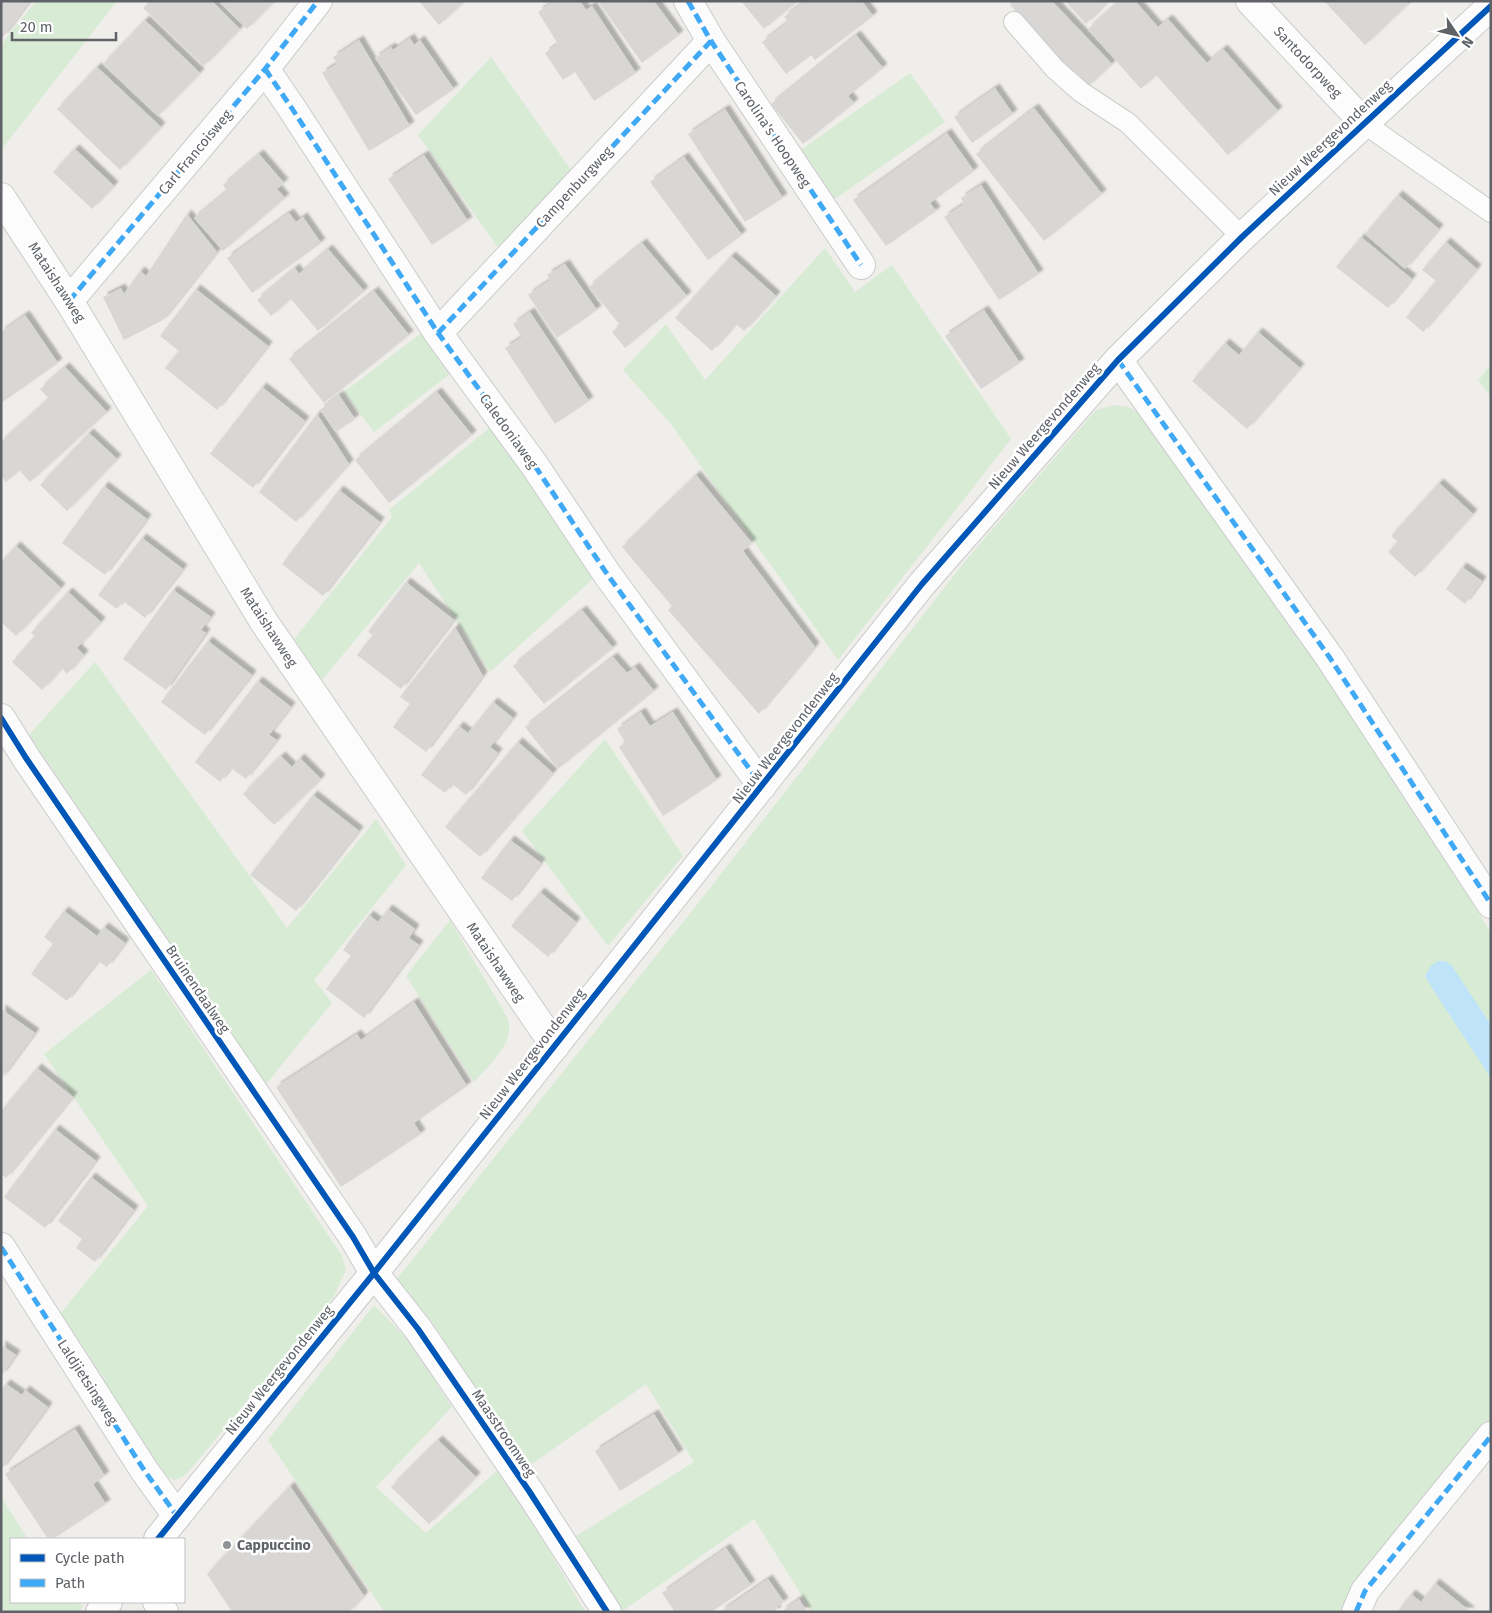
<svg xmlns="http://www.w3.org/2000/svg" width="1492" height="1613" font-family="'Fira Sans',sans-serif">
<defs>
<filter id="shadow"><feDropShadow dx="4.5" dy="-4.5" stdDeviation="1" flood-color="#0004"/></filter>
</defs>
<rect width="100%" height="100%" fill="#efeeea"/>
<!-- green -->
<g fill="#d8ebd5">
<polygon points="36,1 117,1 1,150 1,45"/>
<polygon points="491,57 573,173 502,253 418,135"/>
<polygon points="910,73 945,122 829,203 795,154"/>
<polygon points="825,248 855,292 892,265 1011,439 838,660 671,424 623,370 666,324 705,380"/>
<polygon points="424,331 454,371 374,432 344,392"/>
<polygon points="1491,364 1491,396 1478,381"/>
<polygon points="1114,405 1128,407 1143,415 1319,659 1491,933 1491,1424 1345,1612 812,1612 754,1519 621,1612 573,1538 694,1462 646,1384 526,1468 432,1322 392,1285 696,906 966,560 1096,410"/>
<polygon points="493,425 595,577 490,672 419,563 322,680 294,639 392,517 389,510"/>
<polygon points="95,662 287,928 376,819 406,865 314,980 332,1003 258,1094 26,738"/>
<polygon points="605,739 683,856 608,946 522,831"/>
<path d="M 450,920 L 503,1010 C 505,1014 509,1020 509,1025 C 511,1046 487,1068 474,1082 L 406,976 Z"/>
<polygon points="151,970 342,1256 346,1270 333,1298 190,1470 181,1478 174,1480 167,1477 142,1455 56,1319 148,1206 44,1054"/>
<polygon points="374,1305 411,1343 452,1407 376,1487 426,1533 498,1470 540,1535 585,1612 382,1612 383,1610 268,1440"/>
<polygon points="1,1497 28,1539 11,1539 11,1602 77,1602 83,1607 79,1612 1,1612"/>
</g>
<!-- water -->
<polygon fill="#bfe4f9" points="1438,961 1445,961 1452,966 1491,1025 1491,1078 1432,988 1425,976 1431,966"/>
<!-- building -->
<g fill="#d8d7d5" filter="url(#shadow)">
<polygon points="1,1 30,1 3,37 1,36"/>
<polygon points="150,1 212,1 240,29 204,66 143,8"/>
<polygon points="222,1 274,1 247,29 220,3"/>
<polygon points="419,1 465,1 439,25"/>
<polygon points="554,1 580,1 586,10 592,6 636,73 594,101 575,72 563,80 545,53 558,44 538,12"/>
<polygon points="598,1 654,1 679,35 642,63"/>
<polygon points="741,1 798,1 764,29"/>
<polygon points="805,1 862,1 873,16 815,60 811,55 786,74 762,42 788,22 784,17"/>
<polygon points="1012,1 1052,1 1112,64 1089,86 1079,76 1075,77 1010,5"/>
<polygon points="1065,1 1109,1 1086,24"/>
<polygon points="1119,1 1135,1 1158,27 1168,19 1207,63 1223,49 1278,111 1228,155 1156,75 1141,89 1088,29"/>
<polygon points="1324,1 1406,1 1408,4 1365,45"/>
<polygon points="145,20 200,73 158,116 103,64"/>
<polygon points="856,35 883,68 848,96 854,103 803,144 771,104"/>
<polygon points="410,38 414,45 420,40 454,89 416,115 375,58 391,47 393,50"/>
<polygon points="359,40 410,126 369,151 322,73 337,64 333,57"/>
<polygon points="97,67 161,127 120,170 57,109"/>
<polygon points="995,88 1013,114 972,143 954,117"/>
<polygon points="1034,108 1102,194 1044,241 976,154"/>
<polygon points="725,109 783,198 745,222 688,134"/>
<polygon points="947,133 974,171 930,203 936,211 886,246 853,200"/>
<polygon points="75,149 114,186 92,209 53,172"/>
<polygon points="259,154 284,183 277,189 285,198 223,251 194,218 227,191 223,185"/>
<polygon points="424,155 468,221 432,245 388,179"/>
<polygon points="684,157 742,235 708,260 650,182"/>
<polygon points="981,185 1039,274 999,300 944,217 964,204 961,198"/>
<polygon points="1398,195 1439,229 1405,269 1365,234"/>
<polygon points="289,213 296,222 303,217 321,243 252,293 227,258"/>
<polygon points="187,214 217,252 163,320 124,340 103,297 121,288 124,294 140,271 146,276"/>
<polygon points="1361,237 1412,279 1388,308 1336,267"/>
<polygon points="1446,242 1477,269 1423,332 1406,317 1436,281 1422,270"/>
<polygon points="642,243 687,296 625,348 612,332 620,325 589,287"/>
<polygon points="328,249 364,291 318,331 291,299 271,316 257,300 295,268 299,274"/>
<polygon points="731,256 776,296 744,331 736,324 712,351 675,318"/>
<polygon points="565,264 597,310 557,338 528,295 550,280 547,275"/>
<polygon points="196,289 268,346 217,410 165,368 179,351 160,336"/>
<polygon points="374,291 409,335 324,403 289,359"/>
<polygon points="984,310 1020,363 981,389 945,336"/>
<polygon points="530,312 589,401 555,424 505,348 522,337 513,324"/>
<polygon points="25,315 58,363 1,403 1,332"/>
<polygon points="1258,332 1300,368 1247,429 1192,381 1225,343 1239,355"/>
<polygon points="65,367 107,412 30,482 19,470 6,482 1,476 1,442 49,399 40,389"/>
<polygon points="262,387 305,421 253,488 210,454"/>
<polygon points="437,392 472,435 389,503 355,460"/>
<polygon points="339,395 355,419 336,432 320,410"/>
<polygon points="317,414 349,464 296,522 259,492"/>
<polygon points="89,433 117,459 67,511 40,485"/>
<polygon points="696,475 752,543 743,551 815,647 759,714 668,610 672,606 622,547"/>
<polygon points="1439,483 1473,514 1415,577 1388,552 1398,542 1391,536"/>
<polygon points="104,486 147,519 105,575 62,543"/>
<polygon points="339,490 380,522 323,596 282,564"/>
<polygon points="142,538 183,569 145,618 123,601 117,609 98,595"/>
<polygon points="16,546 61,588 16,636 1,622 1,562"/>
<polygon points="1462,567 1482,581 1465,604 1446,589"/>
<polygon points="406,582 454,620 401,689 357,655 373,635 368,632"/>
<polygon points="173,590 211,617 201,630 206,633 166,690 123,659"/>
<polygon points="68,592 101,622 77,648 84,655 67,674 62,668 42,690 12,662 35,636 31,633"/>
<polygon points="582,610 613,648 544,704 513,666"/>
<polygon points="455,627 483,676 426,752 393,727 410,704 400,697"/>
<polygon points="208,641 252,675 205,735 161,702"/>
<polygon points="613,657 627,673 635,667 654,691 558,769 525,727"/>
<polygon points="258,681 291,707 269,735 277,740 246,779 231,768 220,782 195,762"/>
<polygon points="493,702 513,718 490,747 498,753 466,795 452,784 445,793 421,775 459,726 468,733"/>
<polygon points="641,712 650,726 673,712 717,780 663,816 619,747 625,742 617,729"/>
<polygon points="518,742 553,773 480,857 445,827"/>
<polygon points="281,756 292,767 300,758 321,779 274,825 243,794"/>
<polygon points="313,795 359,831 296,911 250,875"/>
<polygon points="510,840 541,863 512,901 481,878"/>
<polygon points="540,892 576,922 548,957 511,926"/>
<polygon points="388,909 415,929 409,938 419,945 364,1018 326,989 351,956 343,950 369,915 378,922"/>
<polygon points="64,911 97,936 104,927 125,943 107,967 98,961 67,1001 31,974 53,944 44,937"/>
<polygon points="414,1002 467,1086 414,1123 421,1134 341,1187 276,1087 357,1034 361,1040"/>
<polygon points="1,1009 35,1033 1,1079"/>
<polygon points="37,1068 73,1097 6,1178 1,1174 1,1111"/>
<polygon points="55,1129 96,1161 45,1228 4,1197"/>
<polygon points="91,1177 134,1210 95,1262 76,1248 82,1239 58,1221"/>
<polygon points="1,1345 16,1355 1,1376"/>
<polygon points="6,1384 22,1395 25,1390 48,1407 1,1470 1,1390"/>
<polygon points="654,1414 679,1454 620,1491 595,1451"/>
<polygon points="75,1429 105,1476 93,1484 106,1504 53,1539 48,1539 5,1474"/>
<polygon points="438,1440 476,1477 429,1524 391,1487"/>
<polygon points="290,1486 364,1596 349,1612 232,1612 207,1574"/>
<polygon points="726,1548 751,1585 711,1612 675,1612 662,1593"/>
<polygon points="768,1579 784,1602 775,1608 777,1612 720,1612"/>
<polygon points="1435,1583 1471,1612 1397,1612 1411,1594 1421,1602"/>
<polygon points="799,1599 807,1612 781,1612"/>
</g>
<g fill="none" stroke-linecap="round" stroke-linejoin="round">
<!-- lane casing -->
<g stroke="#cbcccc" stroke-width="22">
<g id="lane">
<polyline points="1014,22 1055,69 1081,92 1128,123 1242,237"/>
<polyline points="1365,124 1491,212"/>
</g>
</g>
<!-- street casing -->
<g stroke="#cbcccc" stroke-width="30">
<g id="street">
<polyline points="688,1 711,41 861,265"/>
<polyline points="1250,1 1365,124"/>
<polyline points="265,69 291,107 438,333 535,466 607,574 762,786"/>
<polyline points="1,197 69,301 264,622 555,1046"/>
<polyline points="69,301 265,69 318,1"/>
<polyline points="438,333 711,41"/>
<polyline points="1118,360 1330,658 1491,904"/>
<polyline points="1,718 26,758 353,1237 374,1273 418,1329 529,1491 607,1612"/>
<polyline points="1,1247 144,1470 177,1516"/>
<polyline points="157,1602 164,1612"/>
<polyline points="1356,1612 1365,1591 1491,1436"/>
</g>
</g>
<!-- secondary casing -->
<g stroke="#cacacb" stroke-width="30">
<g id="secondary">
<polyline points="158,1539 374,1273 922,584 1118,360 1242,237 1491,6"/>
<polyline points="100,1612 108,1602"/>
</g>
</g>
<!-- lane -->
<use href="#lane" stroke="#fdfcfc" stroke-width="20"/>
<!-- street -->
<use href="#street" stroke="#fdfcfc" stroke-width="28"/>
<!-- secondary -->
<use href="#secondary" stroke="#fdfcfc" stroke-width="28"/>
<!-- quiet -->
<g stroke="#3fa9f5" stroke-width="5" stroke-dasharray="10 5" stroke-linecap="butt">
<polyline points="688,1 711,41 861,265"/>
<polyline points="265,69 291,107 438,333 535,466 607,574 762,786"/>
<polyline points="69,301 265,69 318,1"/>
<polyline points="438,333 711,41"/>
<polyline points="1118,360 1330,658 1491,904"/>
<polyline points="1,1247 144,1470 177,1516"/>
<polyline points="1356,1612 1365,1591 1491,1436"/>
</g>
<!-- cycleway casing -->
<g stroke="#fff" stroke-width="9">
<g id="cycleway">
<polyline points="1,718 26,758 353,1237 374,1273 418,1329 529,1491 607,1612"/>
<polyline points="158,1539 374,1273 922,584 1118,360 1242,237 1491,6"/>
</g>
</g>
<!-- cycleway -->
<use href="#cycleway" stroke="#0057b8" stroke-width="6"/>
</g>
<!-- markers -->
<circle fill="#919496" stroke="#fff" stroke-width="2" cx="227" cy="1545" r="5"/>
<g text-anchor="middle" stroke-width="5" stroke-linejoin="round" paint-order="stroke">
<!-- street labels -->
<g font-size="14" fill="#5f6368" stroke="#fff">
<text transform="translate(1308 62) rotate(47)" y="5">Santodorpweg</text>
<text transform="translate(773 134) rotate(56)" y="5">Carolina's Hoopweg</text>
<text transform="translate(1330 138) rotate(-43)" y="5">Nieuw Weergevondenweg</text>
<text transform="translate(195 152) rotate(-50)" y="5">Carl Francoisweg</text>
<text transform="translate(574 187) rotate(-47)" y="5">Campenburgweg</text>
<text transform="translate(57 282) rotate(57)" y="5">Mataishawweg</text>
<text transform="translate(1044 426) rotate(-49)" y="5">Nieuw Weergevondenweg</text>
<text transform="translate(509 431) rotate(54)" y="5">Caledoniaweg</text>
<text transform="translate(269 627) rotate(57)" y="5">Mataishawweg</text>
<text transform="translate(785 738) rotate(-52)" y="5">Nieuw Weergevondenweg</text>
<text transform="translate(496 962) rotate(56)" y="5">Mataishawweg</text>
<text transform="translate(198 989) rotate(56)" y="5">Bruinendaalweg</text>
<text transform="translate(532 1054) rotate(-52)" y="5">Nieuw Weergevondenweg</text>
<text transform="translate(279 1370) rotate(-51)" y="5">Nieuw Weergevondenweg</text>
<text transform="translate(88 1382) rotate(57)" y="5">Laldjietsingweg</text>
<text transform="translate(504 1433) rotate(56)" y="5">Maasstroomweg</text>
</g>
<!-- poi labels -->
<g font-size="14" font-weight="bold" fill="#5f6368" stroke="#fff" text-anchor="start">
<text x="237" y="1550">Cappuccino</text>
</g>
</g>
<!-- border -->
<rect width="1492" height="1613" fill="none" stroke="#5f6368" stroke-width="5"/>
<!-- legend -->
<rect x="10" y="1538" width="175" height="65" fill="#ffffff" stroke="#bfc1c3"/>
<rect x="20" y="1554" width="25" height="8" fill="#0057b8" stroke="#bfc1c3"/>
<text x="55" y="1563" font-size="15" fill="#5f6368">Cycle path</text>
<rect x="20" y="1579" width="25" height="8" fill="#3fa9f5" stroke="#bfc1c3"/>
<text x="55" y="1588" font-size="15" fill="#5f6368">Path</text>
<!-- north arrow -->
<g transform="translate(1457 35) rotate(125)" stroke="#ffffff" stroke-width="4" paint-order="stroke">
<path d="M0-4L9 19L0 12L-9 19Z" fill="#5f6368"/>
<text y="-8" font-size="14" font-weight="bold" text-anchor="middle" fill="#5f6368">N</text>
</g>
<!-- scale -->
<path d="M12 32v8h104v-8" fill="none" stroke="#5f6368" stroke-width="2.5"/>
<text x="20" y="32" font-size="15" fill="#5f6368" stroke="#ffffff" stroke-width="4" paint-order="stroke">20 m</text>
</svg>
